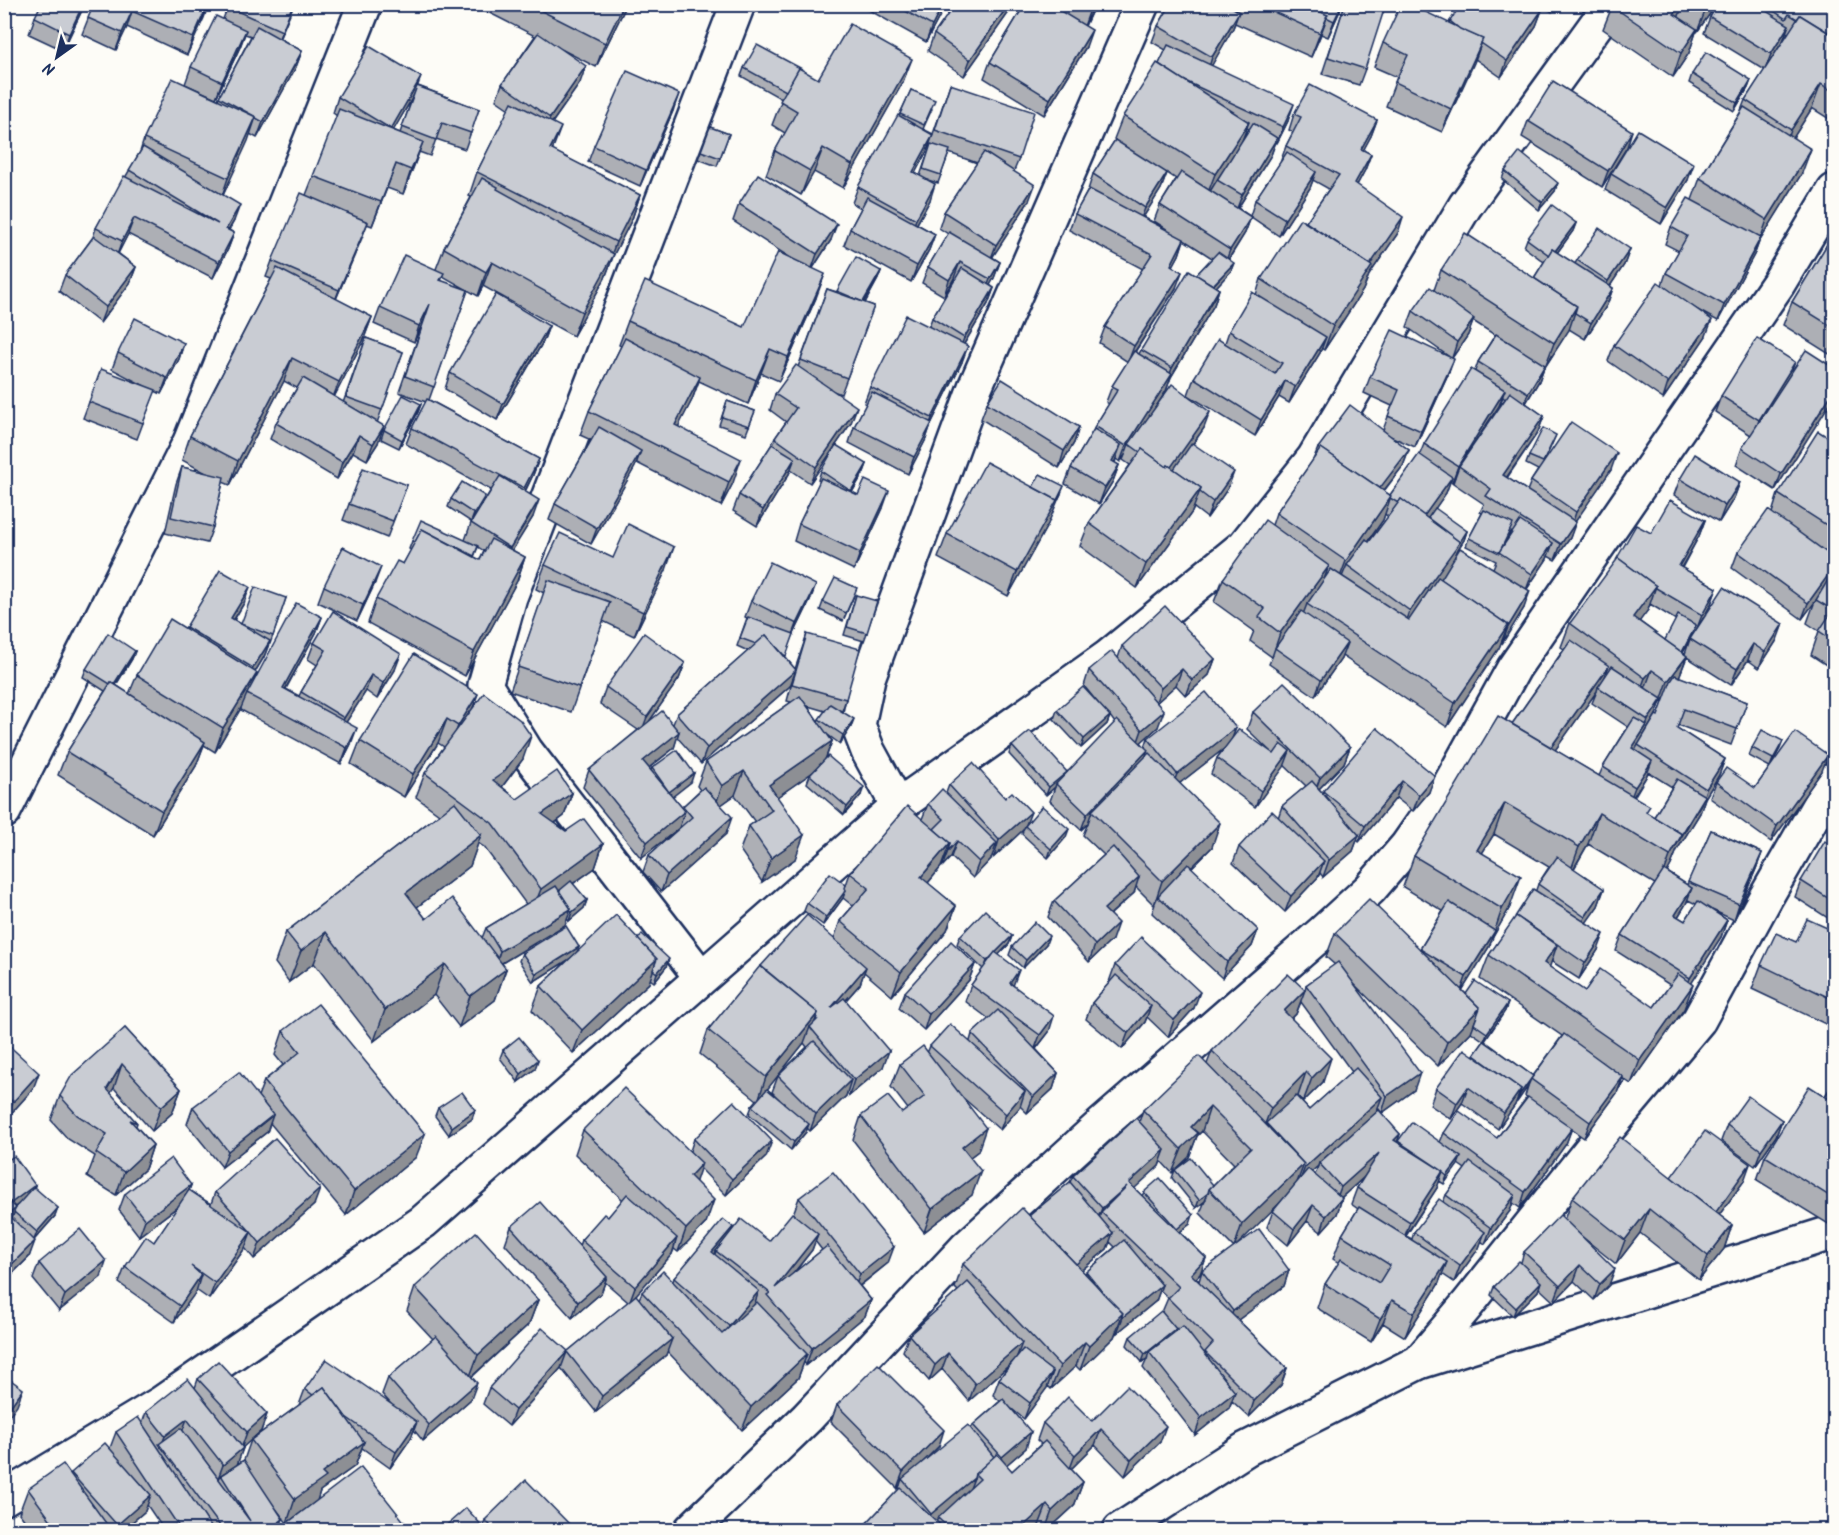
<svg xmlns="http://www.w3.org/2000/svg" width="1839" height="1535" font-family="Kalam,sans-serif">
<rect width="100%" height="100%" fill="#fdfcf7"/>
<filter id="ink" filterUnits="userSpaceOnUse"><feTurbulence type="fractalNoise" baseFrequency=".0167" numOctaves="2"/><feDisplacementMap in="SourceGraphic" scale="12" xChannelSelector="R" yChannelSelector="G"/><feConvolveMatrix kernelMatrix="1 2 1 2 8 2 1 2 1" color-interpolation-filters="sRGB"/></filter>
<g filter="url(#ink)">
<g fill="none" stroke-linecap="round" stroke-linejoin="round">
<!-- minor casing -->
<g stroke="#1b2f5e" stroke-width="38">
<g id="minor">
<polyline points="898,806 868,751 858,725 868,678 975,387 1142,4"/>
<polyline points="4,811 190,442 365,4"/>
<polyline points="701,977 526,751 485,685 510,597 738,4"/>
<polyline points="1419,1362 1467,1305 1600,1138 1699,1020 1766,897 1834,779"/>
<polyline points="4,1498 160,1404 423,1222 898,806 1108,657 1244,546 1314,458 1465,206 1611,4"/>
<polyline points="691,1530 807,1418 966,1248 1100,1126 1323,932 1370,889 1407,846 1449,786 1514,668 1778,284 1834,191"/>
<polyline points="1120,1530 1246,1449 1419,1362 1834,1232"/>
</g>
</g>
<!-- minor -->
<use href="#minor" stroke="#fdfcf7" stroke-width="33"/>
</g>
<!-- wall -->
<g fill="#adafb5" stroke="#1b2f5e" stroke-width="1.5" fill-rule="evenodd">
<polygon points="85,4 63,50 29,34 35,17"/>
<polygon points="94,4 209,4 187,55 127,27 116,50 82,34"/>
<polygon points="229,4 294,4 279,38 302,51 296,67 257,138 250,134 223,195 234,221 229,230 234,233 228,249 213,278 128,234 118,253 136,267 130,283 100,323 59,291 65,275 93,237 96,228 140,152 144,139 218,99 251,36 245,34 240,47 216,98 185,84 191,67 223,19"/>
<path d="M 472,4 L 627,4 L 596,67 L 563,50 L 580,83 L 552,123 L 553,151 L 640,195 L 632,219 L 614,254 L 605,278 L 573,336 L 483,286 L 478,296 L 443,276 L 441,281 L 468,290 L 429,400 L 539,459 L 533,475 L 525,492 L 533,517 L 512,550 L 525,557 L 517,581 L 465,676 L 368,623 L 376,599 L 403,564 L 411,550 L 409,549 L 412,541 L 468,542 L 465,540 L 471,523 L 491,490 L 406,444 L 412,428 L 426,402 L 399,392 L 424,320 L 414,342 L 374,324 L 380,308 L 436,269 L 444,248 L 471,197 L 469,196 L 477,172 L 509,109 L 496,100 L 502,84 L 535,36 ZM 478,547 L 484,551 L 480,560 L 474,557 Z"/>
<polygon points="858,4 946,4 926,42"/>
<polygon points="1025,4 1095,4 1085,26 1086,47 1044,115 984,78 990,62"/>
<path d="M 1171,4 L 1305,4 L 1309,7 L 1310,4 L 1343,4 L 1328,37 L 1321,34 L 1311,57 L 1235,23 L 1233,28 L 1211,66 L 1288,121 L 1277,143 L 1276,142 L 1271,155 L 1238,208 L 1250,216 L 1255,200 L 1280,163 L 1286,146 L 1293,132 L 1289,130 L 1294,114 L 1377,120 L 1371,136 L 1363,150 L 1371,154 L 1365,170 L 1357,185 L 1398,233 L 1369,275 L 1363,290 L 1324,350 L 1321,348 L 1320,353 L 1289,403 L 1279,397 L 1255,436 L 1188,395 L 1194,378 L 1225,343 L 1229,331 L 1256,295 L 1261,279 L 1306,222 L 1329,189 L 1313,180 L 1310,188 L 1279,236 L 1251,217 L 1245,233 L 1229,259 L 1231,271 L 1216,287 L 1219,289 L 1214,305 L 1171,377 L 1166,391 L 1157,405 L 1204,428 L 1193,444 L 1228,488 L 1207,518 L 1194,508 L 1192,512 L 1137,588 L 1080,546 L 1089,523 L 1130,465 L 1123,460 L 1125,455 L 1120,462 L 1116,459 L 1115,463 L 1119,465 L 1113,481 L 1099,504 L 1065,484 L 1071,468 L 1093,431 L 1095,426 L 1109,404 L 1106,402 L 1112,386 L 1128,362 L 1099,343 L 1105,327 L 1143,269 L 1069,230 L 1075,214 L 1088,190 L 1093,174 L 1115,140 L 1114,139 L 1123,116 L 1159,64 L 1166,50 L 1152,42 L 1158,26 ZM 1247,128 L 1249,129 L 1243,139 ZM 1167,173 L 1176,179 L 1160,205 L 1154,221 L 1168,230 L 1143,217 L 1161,189 ZM 1184,240 L 1212,258 L 1196,275 L 1141,350 L 1139,354 L 1135,352 L 1176,288 L 1173,266 L 1179,255 Z"/>
<polygon points="1345,4 1365,69 1359,85 1322,74"/>
<polygon points="1540,4 1557,4 1552,12"/>
<polygon points="1613,4 1715,4 1714,8 1697,32 1696,32 1689,53 1673,77 1603,29"/>
<path d="M 1718,4 L 1834,4 L 1834,122 L 1812,108 L 1793,138 L 1802,173 L 1759,242 L 1755,253 L 1718,321 L 1694,308 L 1706,336 L 1663,399 L 1608,361 L 1614,345 L 1662,285 L 1666,273 L 1679,251 L 1665,244 L 1671,227 L 1692,200 L 1700,178 L 1740,113 L 1745,100 L 1765,70 L 1704,33 L 1710,17 ZM 1786,32 L 1788,33 L 1783,41 Z"/>
<polygon points="1542,10 1536,26 1501,77 1475,59 1442,132 1386,106 1397,77 1374,67 1383,43 1449,23 1450,21"/>
<polygon points="1009,12 964,76 928,51 934,34"/>
<polygon points="744,68 818,79 903,82 843,188 814,172 801,195 766,175 775,151 785,133 772,125 782,99 741,76"/>
<polygon points="1692,74 1751,80 1748,88 1734,111 1689,83"/>
<path d="M 950,84 L 1019,159 L 1014,171 L 1029,201 L 992,257 L 1000,262 L 994,278 L 990,285 L 994,288 L 988,304 L 964,344 L 962,362 L 931,424 L 926,439 L 908,474 L 849,443 L 854,427 L 866,404 L 864,403 L 870,387 L 929,326 L 932,318 L 955,279 L 954,278 L 944,296 L 922,283 L 928,267 L 948,234 L 939,228 L 944,212 L 977,163 L 949,153 L 938,183 L 928,180 L 930,200 L 917,224 L 935,234 L 929,250 L 911,282 L 844,245 L 850,229 L 861,208 L 852,203 L 858,187 L 899,116 L 911,90 L 932,109 L 923,129 L 933,134 ZM 929,146 L 930,147 L 920,176 L 915,173 Z"/>
<path d="M 418,86 L 479,109 L 465,149 L 436,139 L 430,156 L 419,152 L 403,194 L 387,188 L 372,226 L 367,224 L 336,299 L 372,317 L 363,341 L 334,397 L 343,403 L 366,338 L 403,352 L 377,423 L 378,443 L 367,460 L 353,452 L 337,479 L 270,439 L 276,423 L 297,388 L 284,381 L 230,485 L 223,482 L 213,527 L 207,543 L 165,533 L 176,484 L 182,467 L 206,473 L 182,460 L 190,436 L 271,279 L 266,277 L 272,261 L 306,195 L 337,116 L 333,113 L 338,97 ZM 412,99 L 400,133 L 393,130 Z"/>
<polygon points="673,111 640,186 588,162 594,146"/>
<polygon points="1528,121 1627,147 1602,187 1522,137"/>
<polygon points="710,127 729,134 717,166 698,159"/>
<polygon points="1505,171 1555,191 1539,210 1502,179"/>
<polygon points="1611,174 1688,180 1661,224 1605,190"/>
<polygon points="739,204 831,240 813,268 816,298 779,381 761,373 748,404 699,381 692,400 678,426 733,483 721,506 637,463 591,544 549,520 555,504 591,440 580,435 589,411 621,346 619,345 628,321 744,327 794,260 733,221"/>
<path d="M 1576,223 L 1573,231 L 1557,253 L 1575,264 L 1577,260 L 1630,249 L 1624,265 L 1610,286 L 1613,288 L 1607,305 L 1585,339 L 1569,329 L 1545,367 L 1544,367 L 1539,381 L 1526,403 L 1544,416 L 1538,432 L 1507,478 L 1527,491 L 1531,481 L 1538,470 L 1526,464 L 1529,456 L 1556,435 L 1545,460 L 1611,470 L 1575,521 L 1570,538 L 1555,560 L 1548,556 L 1547,559 L 1527,589 L 1524,608 L 1501,643 L 1499,648 L 1447,727 L 1342,656 L 1341,659 L 1315,696 L 1269,664 L 1273,655 L 1272,657 L 1250,641 L 1254,631 L 1214,602 L 1223,579 L 1272,525 L 1276,513 L 1313,460 L 1318,448 L 1383,430 L 1392,406 L 1364,393 L 1370,377 L 1448,356 L 1407,327 L 1413,311 L 1434,290 L 1441,270 L 1534,278 L 1544,262 L 1524,247 L 1527,239 ZM 1473,321 L 1495,335 L 1478,362 L 1475,371 L 1424,444 L 1420,454 L 1390,495 L 1384,491 L 1403,466 L 1409,450 L 1390,436 L 1415,447 L 1448,375 L 1452,358 L 1468,335 ZM 1503,397 L 1505,399 L 1499,406 ZM 1455,477 L 1453,483 L 1484,504 L 1480,512 L 1482,513 L 1469,538 L 1466,546 L 1496,561 L 1493,568 L 1455,556 L 1458,549 L 1464,540 L 1467,531 L 1428,518 L 1446,493 L 1450,481 L 1452,482 ZM 1385,514 L 1388,517 L 1369,542 L 1368,541 L 1383,520 ZM 1511,532 L 1512,533 L 1504,545 L 1510,533 Z"/>
<polygon points="1834,233 1834,357 1783,325 1792,302"/>
<polygon points="881,271 878,279 865,303 874,306 841,394 833,391 851,423 810,483 791,470 789,474 757,526 733,511 739,495 772,444 775,438 786,422 770,410 775,394 798,367 827,289 837,292"/>
<polygon points="549,326 543,342 497,420 445,389 450,373"/>
<polygon points="184,343 179,359 161,394 155,391 137,439 83,418 89,402 143,385 112,369 118,353"/>
<polygon points="1834,368 1775,490 1736,465 1742,448 1751,435 1715,412 1721,396 1791,373"/>
<polygon points="727,401 755,411 746,434 719,425"/>
<polygon points="987,403 1079,427 1074,443 1059,468 981,419"/>
<polygon points="421,404 418,412 399,448 381,439 384,430"/>
<polygon points="1834,441 1834,670 1811,655 1819,631 1807,623 1815,601 1802,619 1732,568 1738,552 1772,513 1778,494"/>
<polygon points="867,464 864,472 852,492 883,508 854,570 794,541 799,524 820,481 818,480 821,471"/>
<polygon points="1680,479 1740,482 1734,498 1719,522 1674,495"/>
<polygon points="407,485 387,538 343,520 349,504"/>
<polygon points="1033,487 1061,494 1054,507 1048,524 1008,596 938,558 947,534"/>
<polygon points="451,499 482,505 471,522 448,507"/>
<path d="M 1705,520 L 1699,536 L 1682,568 L 1717,588 L 1711,604 L 1698,627 L 1777,640 L 1759,668 L 1748,660 L 1731,685 L 1687,657 L 1679,677 L 1747,702 L 1731,745 L 1678,725 L 1677,728 L 1725,759 L 1719,775 L 1705,798 L 1700,813 L 1677,850 L 1671,865 L 1667,872 L 1687,885 L 1711,830 L 1762,853 L 1756,869 L 1734,920 L 1712,910 L 1727,920 L 1721,937 L 1691,983 L 1684,1009 L 1631,1084 L 1622,1078 L 1617,1093 L 1584,1138 L 1571,1129 L 1566,1144 L 1520,1208 L 1513,1203 L 1510,1211 L 1485,1244 L 1481,1241 L 1479,1248 L 1454,1282 L 1442,1274 L 1438,1285 L 1405,1337 L 1383,1323 L 1371,1342 L 1317,1308 L 1325,1284 L 1339,1263 L 1333,1259 L 1342,1235 L 1358,1209 L 1351,1204 L 1357,1188 L 1363,1178 L 1342,1197 L 1337,1214 L 1321,1232 L 1307,1221 L 1288,1245 L 1267,1227 L 1273,1211 L 1277,1205 L 1234,1247 L 1289,1270 L 1284,1286 L 1238,1320 L 1287,1368 L 1281,1385 L 1249,1417 L 1232,1401 L 1229,1408 L 1195,1435 L 1143,1368 L 1147,1359 L 1142,1362 L 1127,1345 L 1130,1337 L 1162,1312 L 1168,1298 L 1160,1290 L 1156,1301 L 1117,1333 L 1116,1332 L 1114,1337 L 1080,1370 L 1076,1366 L 1051,1389 L 1048,1386 L 1024,1419 L 1013,1410 L 1026,1448 L 1006,1465 L 1012,1471 L 1041,1444 L 1037,1440 L 1043,1423 L 1092,1421 L 1160,1442 L 1125,1476 L 1095,1445 L 1071,1469 L 1083,1482 L 1074,1506 L 1048,1530 L 1040,1530 L 1038,1528 L 1036,1530 L 860,1530 L 898,1490 L 900,1485 L 897,1488 L 831,1422 L 837,1405 L 939,1446 L 922,1463 L 971,1429 L 973,1425 L 1000,1401 L 993,1395 L 999,1379 L 1011,1364 L 969,1401 L 942,1369 L 929,1381 L 903,1351 L 909,1335 L 958,1291 L 955,1288 L 963,1264 L 1029,1216 L 1070,1182 L 1073,1176 L 1139,1122 L 1143,1110 L 1207,1064 L 1212,1051 L 1305,990 L 1306,985 L 1335,965 L 1326,957 L 1335,933 L 1420,949 L 1443,911 L 1403,887 L 1414,856 L 1512,724 L 1564,649 L 1561,647 L 1570,623 L 1651,533 ZM 1650,604 L 1676,620 L 1665,640 L 1639,621 L 1648,610 ZM 1690,639 L 1685,654 L 1683,653 ZM 1597,691 L 1592,703 L 1628,727 L 1603,767 L 1599,776 L 1555,750 ZM 1665,698 L 1658,716 L 1642,738 L 1656,715 L 1660,704 ZM 1648,772 L 1672,787 L 1654,817 L 1647,813 L 1634,797 L 1646,777 ZM 1494,834 L 1549,867 L 1538,884 L 1536,890 L 1489,955 L 1480,979 L 1562,1036 L 1533,1076 L 1485,1041 L 1505,1011 L 1508,1003 L 1466,994 L 1462,990 L 1489,947 L 1493,937 L 1510,907 L 1482,853 ZM 1588,844 L 1655,884 L 1622,935 L 1616,951 L 1670,985 L 1654,1007 L 1585,991 L 1549,967 L 1551,961 L 1579,979 L 1598,950 L 1586,922 L 1598,906 L 1604,889 L 1574,869 ZM 1688,900 L 1696,904 L 1685,921 L 1678,917 ZM 1355,985 L 1438,1066 L 1471,1032 L 1484,1041 L 1474,1055 L 1436,1088 L 1430,1105 L 1451,1119 L 1462,1103 L 1498,1129 L 1515,1105 L 1516,1102 L 1517,1102 L 1528,1086 L 1525,1096 L 1527,1097 L 1497,1138 L 1444,1133 L 1440,1142 L 1398,1141 L 1397,1142 L 1400,1134 L 1377,1112 L 1378,1108 L 1382,1113 L 1414,1090 ZM 1301,1002 L 1352,1072 L 1309,1110 L 1297,1097 L 1298,1096 L 1303,1102 L 1323,1082 L 1291,1019 L 1296,1014 ZM 1202,1131 L 1234,1164 L 1213,1185 L 1176,1170 L 1189,1157 L 1197,1136 ZM 1161,1161 L 1172,1173 L 1175,1170 L 1172,1178 L 1196,1208 L 1205,1201 L 1200,1213 L 1234,1248 L 1202,1271 L 1199,1281 L 1196,1278 L 1200,1274 L 1206,1258 L 1180,1232 L 1190,1224 L 1144,1192 L 1142,1196 L 1134,1188 L 1159,1166 ZM 1458,1164 L 1465,1169 L 1446,1195 L 1443,1202 L 1414,1232 L 1412,1239 L 1406,1236 L 1437,1188 L 1439,1181 L 1444,1184 ZM 1318,1166 L 1315,1175 L 1311,1172 ZM 1110,1242 L 1115,1247 L 1086,1272 L 1085,1274 L 1082,1270 L 1107,1249 Z"/>
<polygon points="613,558 666,570 634,636 603,621 571,712 510,691 544,593 536,589 545,565"/>
<polygon points="375,583 357,621 318,602 324,586"/>
<polygon points="856,595 867,633 864,641 844,635"/>
<polygon points="854,596 843,621 820,610 823,602"/>
<polygon points="286,598 270,644 269,644 264,657 255,672 257,673 255,678 322,617 316,633 286,689 299,696 301,692 317,665 308,659 314,643 395,670 377,699 366,691 346,722 351,744 341,764 241,710 241,708 215,752 204,745 196,766 153,835 58,775 67,752 105,691 83,677 86,669 135,651 132,659 116,685 129,694 137,675 186,627 244,603 234,620 241,624"/>
<path d="M 751,601 L 810,601 L 792,638 L 785,657 L 795,669 L 807,634 L 846,699 L 842,711 L 851,727 L 840,744 L 828,735 L 832,741 L 826,758 L 861,795 L 844,815 L 807,783 L 810,775 L 813,772 L 777,797 L 795,859 L 762,882 L 740,850 L 749,826 L 755,822 L 735,795 L 721,805 L 726,834 L 661,892 L 643,872 L 649,855 L 681,827 L 680,826 L 679,828 L 641,858 L 583,787 L 589,770 L 638,730 L 600,704 L 606,687 L 685,663 L 679,679 L 650,720 L 673,724 L 677,714 L 748,651 L 737,646 L 747,618 L 745,617 ZM 793,679 L 787,701 L 791,702 L 706,762 L 697,786 L 700,790 L 683,806 L 682,808 L 672,796 L 691,782 L 652,768 L 651,770 L 649,768 L 674,748 L 677,737 L 701,764 L 790,686 ZM 808,706 L 825,711 L 818,721 Z"/>
<polygon points="1122,646 1215,659 1209,675 1186,696 1176,685 1157,702 1158,727 1141,742 1145,747 1148,738 1236,728 1232,737 1272,753 1247,729 1253,712 1350,747 1344,763 1319,789 1323,793 1377,728 1429,792 1413,811 1396,798 1359,842 1357,840 1353,851 1323,877 1320,873 1318,877 1285,912 1233,863 1239,847 1278,818 1282,806 1306,786 1284,765 1255,807 1211,774 1217,758 1223,749 1180,783 1212,847 1191,868 1258,930 1252,946 1222,978 1152,913 1155,904 1154,905 1136,887 1134,893 1110,915 1112,940 1089,962 1048,917 1054,901 1104,855 1083,835 1088,823 1081,830 1050,801 1055,787 1046,795 1009,754 1012,746 1067,772 1066,775 1115,723 1110,716 1107,724 1081,748 1054,719 1057,710 1102,708 1084,686 1089,670 1118,658"/>
<path d="M 472,709 L 523,759 L 502,787 L 517,799 L 572,793 L 564,816 L 555,823 L 566,831 L 603,844 L 595,868 L 573,884 L 587,900 L 584,908 L 569,921 L 567,919 L 565,925 L 502,963 L 506,969 L 495,1000 L 459,1027 L 434,995 L 374,1041 L 314,963 L 289,982 L 275,963 L 286,932 L 439,814 L 416,797 L 425,773 L 444,747 L 438,743 L 404,797 L 351,764 L 360,741 ZM 478,843 L 484,847 L 526,904 L 486,928 L 482,938 L 426,919 L 417,907 L 470,866 Z"/>
<polygon points="1783,741 1772,764 1822,771 1771,842 1710,798 1716,782 1755,788 1770,767 1749,756 1752,748"/>
<path d="M 949,785 L 1026,824 L 1066,837 L 1048,858 L 1022,834 L 1023,830 L 994,857 L 992,855 L 991,859 L 973,878 L 951,857 L 941,867 L 928,883 L 956,906 L 947,930 L 892,996 L 864,972 L 860,984 L 846,1000 L 883,1067 L 849,1096 L 846,1093 L 846,1096 L 810,1131 L 807,1128 L 806,1132 L 791,1150 L 749,1114 L 752,1106 L 757,1100 L 700,1054 L 708,1030 L 761,966 L 834,939 L 840,921 L 853,906 L 843,898 L 823,925 L 804,911 L 807,903 L 846,885 L 850,873 L 922,819 L 928,804 L 946,793 ZM 804,1043 L 807,1047 L 778,1076 L 772,1092 L 780,1100 L 767,1089 Z"/>
<polygon points="1834,847 1834,922 1795,897 1801,881"/>
<polygon points="1834,931 1834,952 1830,963 1834,966 1834,1028 1752,989 1761,965 1796,942"/>
<polygon points="960,936 1012,936 1009,944 998,955 1013,985 1049,1032 1036,1049 1058,1073 1053,1089 1027,1113 1020,1106 1000,1130 962,1097 978,1151 970,1157 972,1195 924,1232 853,1140 861,1116 902,1113 908,1109 891,1087 900,1064 928,1051 930,1046 970,1041 972,1034 989,1019 965,1001 971,985 983,969 957,944"/>
<polygon points="1046,944 1023,968 1009,955 1012,947"/>
<polygon points="578,951 666,967 654,982 650,979 649,983 573,1053 532,1010 541,986 568,960 533,982 519,961 522,953"/>
<polygon points="975,964 969,980 924,1030 899,1008 905,992"/>
<polygon points="1115,965 1194,1008 1168,1037 1147,1017 1145,1022 1122,1049 1086,1019 1092,1003 1110,982 1109,982"/>
<polygon points="125,1028 181,1089 172,1113 152,1131 114,1088 110,1093 137,1123 136,1126 153,1145 145,1169 116,1195 87,1177 95,1156 68,1139 51,1120 60,1096"/>
<polygon points="283,1031 416,1157 346,1215 270,1123 267,1132 222,1167 187,1124 193,1107 258,1096 264,1081 283,1065 275,1055"/>
<polygon points="4,1041 33,1089 7,1118 4,1116"/>
<polygon points="503,1050 535,1069 518,1082 500,1058"/>
<polygon points="1834,1082 1834,1218 1830,1225 1757,1180 1765,1156 1825,1096"/>
<polygon points="438,1108 472,1119 449,1135 435,1116"/>
<polygon points="1782,1120 1776,1136 1755,1166 1721,1141 1727,1125"/>
<path d="M 583,1130 L 690,1151 L 694,1139 L 766,1157 L 726,1195 L 700,1168 L 695,1181 L 706,1223 L 678,1252 L 674,1249 L 672,1254 L 634,1297 L 639,1299 L 642,1292 L 673,1281 L 674,1278 L 733,1227 L 731,1232 L 769,1241 L 793,1214 L 799,1198 L 888,1263 L 860,1286 L 871,1300 L 865,1316 L 806,1365 L 804,1362 L 798,1378 L 742,1430 L 667,1351 L 666,1355 L 596,1412 L 561,1368 L 509,1426 L 483,1404 L 489,1388 L 568,1351 L 628,1302 L 605,1282 L 601,1293 L 572,1318 L 505,1244 L 511,1227 L 579,1246 L 581,1240 L 608,1217 L 623,1200 L 575,1154 ZM 815,1241 L 822,1250 L 794,1273 L 812,1250 Z"/>
<polygon points="4,1163 35,1185 34,1188 58,1208 55,1216 34,1240 29,1257 4,1282"/>
<polygon points="1671,1177 1744,1181 1719,1215 1732,1225 1724,1249 1699,1280 1640,1233 1616,1264 1580,1235 1609,1285 1594,1300 1574,1281 1554,1302 1539,1288 1538,1291 1513,1316 1491,1295 1494,1287 1521,1262 1524,1252 1564,1220 1572,1198"/>
<polygon points="191,1185 189,1191 211,1204 215,1192 314,1205 254,1259 245,1248 209,1299 196,1290 174,1322 119,1283 125,1267 154,1242 179,1206 139,1236 119,1210 125,1194"/>
<polygon points="39,1263 101,1277 59,1311 33,1279"/>
<polygon points="415,1287 538,1300 529,1324 472,1377 471,1399 423,1441 414,1430 411,1438 390,1468 362,1448 355,1466 320,1491 317,1500 404,1530 284,1530 286,1524 312,1504 287,1523 274,1506 279,1530 164,1530 147,1505 145,1511 123,1530 32,1530 19,1513 28,1489 70,1474 71,1473 110,1448 116,1432 142,1424 146,1412 195,1388 198,1379 267,1414 261,1431 242,1447 243,1448 237,1464 244,1460 251,1440 299,1405 305,1389 390,1403 382,1394 388,1378 433,1339 407,1311"/>
<polygon points="485,1520 575,1530 441,1530 483,1527"/>
</g>
<!-- shaded-wall -->
<g fill="#8d8f94" stroke="#1b2f5e" stroke-width="1.5">
<polygon points="83,4 85,4 63,50 69,34"/>
<polygon points="209,4 204,18 187,55 193,38"/>
<polygon points="293,4 294,4 276,47 282,31"/>
<polygon points="624,4 627,4 596,67 605,43"/>
<polygon points="943,4 946,4 926,42 932,26"/>
<polygon points="1009,4 1012,4 1009,12 964,76 970,60"/>
<polygon points="1092,4 1095,4 1082,32"/>
<polygon points="1342,4 1343,4 1328,37 1334,21"/>
<polygon points="1680,4 1683,4 1678,19 1674,14"/>
<polygon points="1709,4 1715,4 1714,8 1697,32 1706,9"/>
<polygon points="1542,10 1536,26 1501,77 1507,61"/>
<polygon points="132,11 127,27 116,50 122,33"/>
<polygon points="1239,12 1233,28 1207,74 1212,57"/>
<polygon points="1328,15 1319,39 1311,57 1320,33"/>
<polygon points="1789,25 1783,41 1765,70 1771,54"/>
<polygon points="1697,29 1689,53 1673,77 1681,53"/>
<polygon points="246,30 240,47 216,98 222,82"/>
<polygon points="1092,30 1086,47 1044,115 1050,99"/>
<polygon points="1483,39 1474,63 1442,132 1451,109"/>
<polygon points="302,51 296,67 257,138 263,122"/>
<polygon points="912,59 903,82 843,188 852,165"/>
<polygon points="586,66 580,83 544,134 550,118"/>
<polygon points="421,77 415,93 385,145 391,129"/>
<polygon points="1751,80 1748,88 1734,111 1737,103"/>
<polygon points="1821,84 1812,108 1783,154 1791,130"/>
<polygon points="679,94 673,111 640,186 646,170"/>
<polygon points="1294,104 1288,121 1277,143 1283,127"/>
<polygon points="256,117 248,141 220,202 228,178"/>
<polygon points="1377,120 1371,136 1355,166 1361,149"/>
<polygon points="1249,122 1240,146 1217,180 1206,198 1215,174"/>
<polygon points="561,127 552,151 550,149"/>
<polygon points="1632,131 1627,147 1602,187 1608,171"/>
<polygon points="933,135 927,151 907,188 913,172"/>
<polygon points="1277,138 1271,155 1236,211 1242,195"/>
<polygon points="423,142 414,166 403,194 411,170"/>
<polygon points="823,148 814,172 801,195 810,171"/>
<polygon points="1811,149 1802,173 1759,242 1755,253 1718,321 1724,305 1760,240 1767,220"/>
<polygon points="1371,154 1365,170 1349,200 1355,183"/>
<polygon points="396,164 387,188 372,226 381,202"/>
<polygon points="1694,164 1688,180 1661,224 1667,208"/>
<polygon points="1316,172 1310,188 1279,236 1285,219"/>
<polygon points="1167,173 1161,189 1139,224 1145,208"/>
<polygon points="1558,183 1555,191 1539,210 1542,202"/>
<polygon points="935,184 930,200 910,236 916,219"/>
<polygon points="1035,185 1029,201 990,261 996,245"/>
<polygon points="640,195 632,219 611,260 614,254 605,278 573,336 582,312 608,264 616,242"/>
<polygon points="240,205 234,221 220,245 226,229"/>
<polygon points="1251,217 1245,233 1224,266 1230,250"/>
<polygon points="1403,217 1398,233 1369,275 1363,290 1324,350 1333,326 1366,270"/>
<polygon points="134,218 128,234 116,258 122,241"/>
<polygon points="368,222 362,238 333,306 339,290"/>
<polygon points="1576,223 1573,231 1548,265 1551,257"/>
<polygon points="837,224 831,240 811,271 817,254"/>
<polygon points="234,233 228,249 213,278 219,262"/>
<polygon points="935,234 929,250 911,282 917,266"/>
<polygon points="1184,239 1179,255 1165,281 1171,265"/>
<polygon points="1630,249 1624,265 1602,298 1608,281"/>
<polygon points="492,262 483,286 478,296 486,272"/>
<polygon points="960,262 954,278 944,296 949,280"/>
<polygon points="1000,262 994,278 984,296 990,279"/>
<polygon points="1234,263 1231,271 1206,298 1209,290"/>
<polygon points="136,267 130,283 100,323 106,307"/>
<polygon points="881,271 878,279 859,314 862,305"/>
<polygon points="1182,272 1176,288 1128,362 1134,346"/>
<polygon points="825,274 816,298 779,381 788,357"/>
<polygon points="994,288 988,304 958,354 964,338"/>
<polygon points="1613,288 1607,305 1585,339 1591,323"/>
<polygon points="1219,289 1214,305 1171,377 1166,391 1131,446 1129,444 1125,455 1120,462 1126,446 1168,380 1172,368"/>
<polygon points="430,304 424,320 414,342 419,326"/>
<polygon points="1577,306 1569,330 1545,367 1554,343"/>
<polygon points="372,317 363,341 330,405 339,382"/>
<polygon points="1474,319 1468,335 1452,358 1457,342"/>
<polygon points="1712,320 1706,336 1663,399 1668,383"/>
<polygon points="549,326 543,342 497,420 503,404"/>
<polygon points="1326,337 1320,353 1289,403 1295,387"/>
<polygon points="184,343 179,359 161,394 167,378"/>
<polygon points="968,346 962,362 931,424 926,439 908,474 914,457 927,432 932,418"/>
<polygon points="770,349 761,373 748,404 756,380"/>
<polygon points="292,358 284,381 230,485 238,461"/>
<polygon points="1454,359 1448,375 1415,447 1421,431"/>
<polygon points="1795,362 1789,378 1753,436 1759,420"/>
<polygon points="1545,365 1539,381 1522,409 1528,393"/>
<polygon points="700,377 692,400 667,449 675,425"/>
<polygon points="1285,381 1279,397 1255,436 1261,420"/>
<polygon points="1505,390 1499,406 1459,466 1455,477 1452,482 1458,466"/>
<polygon points="1834,390 1834,397 1775,490 1781,474"/>
<polygon points="421,404 418,412 399,448 402,440"/>
<polygon points="857,407 851,423 810,483 816,467"/>
<polygon points="1210,412 1204,428 1172,473 1167,472"/>
<polygon points="1544,416 1538,432 1497,491 1503,475"/>
<polygon points="384,426 378,443 367,460 373,444"/>
<polygon points="1079,427 1074,443 1059,468 1064,451"/>
<polygon points="359,435 353,452 337,479 342,462"/>
<polygon points="1121,445 1115,461 1106,477 1112,461"/>
<polygon points="1409,450 1403,466 1370,508 1376,492"/>
<polygon points="641,451 635,467 591,544 597,528"/>
<polygon points="1617,453 1611,470 1571,528 1576,512"/>
<polygon points="795,458 789,474 757,526 763,510"/>
<polygon points="539,459 533,475 518,504 524,488"/>
<polygon points="741,459 733,483 721,506 729,482"/>
<polygon points="867,464 864,472 848,499 851,491"/>
<polygon points="1119,465 1113,481 1099,504 1105,488"/>
<polygon points="1234,472 1228,488 1207,518 1213,502"/>
<polygon points="1452,477 1446,493 1416,536 1421,520"/>
<polygon points="1740,482 1734,498 1719,522 1725,506"/>
<polygon points="1064,486 1048,524 1008,596 1017,572"/>
<polygon points="1201,488 1192,512 1137,588 1146,564"/>
<polygon points="889,491 883,508 854,570 860,553"/>
<polygon points="485,496 482,505 471,522 474,514"/>
<polygon points="1391,496 1383,520 1350,567 1347,565 1342,577 1337,585 1346,561"/>
<polygon points="539,500 533,517 504,564 510,548"/>
<polygon points="1705,520 1699,536 1673,582 1679,566"/>
<polygon points="1576,522 1570,538 1555,560 1561,544"/>
<polygon points="1467,531 1464,540 1458,549 1451,566 1402,635 1410,611"/>
<polygon points="1553,543 1547,559 1526,590 1532,574"/>
<polygon points="674,547 666,570 634,636 643,612"/>
<polygon points="525,557 517,581 465,676 474,652"/>
<polygon points="1329,566 1320,590 1307,604 1304,612 1277,649 1275,648 1272,657 1280,633"/>
<polygon points="381,567 375,583 357,621 363,605"/>
<polygon points="1834,567 1834,572 1833,578 1802,619 1808,603"/>
<polygon points="816,585 810,601 791,640 797,624"/>
<polygon points="1656,586 1648,610 1625,641 1633,617"/>
<polygon points="250,587 244,603 225,634 231,618"/>
<polygon points="1717,588 1711,604 1696,631 1702,615"/>
<polygon points="1530,591 1524,608 1502,644 1508,627"/>
<polygon points="322,617 316,633 277,704 283,688"/>
<polygon points="1783,624 1777,640 1759,668 1765,652"/>
<polygon points="1508,625 1499,648 1447,727 1455,703"/>
<polygon points="1696,625 1693,633 1677,663 1680,655"/>
<polygon points="270,641 264,657 247,685 253,668"/>
<polygon points="1347,643 1341,659 1315,696 1321,680"/>
<polygon points="1753,644 1748,660 1731,685 1737,669"/>
<polygon points="135,651 132,659 110,694 113,686"/>
<polygon points="401,654 395,670 377,699 383,683"/>
<polygon points="1687,656 1678,680 1660,704 1656,715 1644,735 1641,742 1638,745 1627,764 1632,748 1646,727 1648,720 1661,701 1668,681"/>
<polygon points="1215,659 1209,675 1186,696 1192,680"/>
<polygon points="685,663 679,679 641,733 647,717"/>
<polygon points="1609,666 1603,682 1598,687 1597,691 1539,773 1544,757"/>
<polygon points="1182,669 1176,685 1155,704 1161,688"/>
<polygon points="796,670 790,686 701,764 707,748"/>
<polygon points="1652,670 1643,694 1636,702 1645,678"/>
<polygon points="257,673 249,695 247,694 241,708 215,752 223,728"/>
<polygon points="371,675 366,691 338,735 344,718"/>
<polygon points="478,694 469,718 449,750 458,726"/>
<polygon points="1164,711 1158,727 1136,747 1142,730"/>
<polygon points="1110,716 1107,724 1081,748 1084,739"/>
<polygon points="447,719 438,743 404,797 413,774"/>
<polygon points="854,719 851,727 840,744 843,735"/>
<polygon points="357,728 351,744 341,764 347,748"/>
<polygon points="1236,728 1230,744 1171,790 1177,774"/>
<polygon points="679,732 674,748 637,777 643,761"/>
<polygon points="531,736 523,759 495,796 493,780"/>
<polygon points="832,741 823,765 767,804 769,785"/>
<polygon points="1783,741 1780,749 1770,767 1773,759"/>
<polygon points="205,742 196,766 153,835 162,811"/>
<polygon points="1350,747 1344,763 1314,794 1320,778"/>
<polygon points="1148,750 1142,766 1092,811 1088,823 1081,830 1087,814"/>
<polygon points="1290,751 1284,767 1255,807 1261,791"/>
<polygon points="1828,755 1822,771 1771,842 1777,826"/>
<polygon points="1725,759 1719,775 1705,798 1700,813 1677,850 1671,865 1659,887 1670,856 1701,804 1706,789"/>
<polygon points="1652,761 1646,777 1629,803 1635,787"/>
<polygon points="744,771 735,795 714,810 722,786"/>
<polygon points="1067,772 1064,780 1056,784 1055,787 1046,795 1049,787"/>
<polygon points="694,773 691,782 667,801 669,792"/>
<polygon points="1435,776 1429,792 1413,811 1419,795"/>
<polygon points="1402,781 1396,798 1359,842 1365,826"/>
<polygon points="864,787 861,795 844,815 847,807"/>
<polygon points="572,793 564,816 534,838 542,814"/>
<polygon points="1505,803 1494,834 1465,881 1477,850"/>
<polygon points="685,811 679,828 641,858 647,842"/>
<polygon points="1031,812 1025,827 1025,826 1023,830 994,857 999,840"/>
<polygon points="1599,813 1588,844 1568,878 1579,847"/>
<polygon points="732,817 726,834 661,892 667,875"/>
<polygon points="1220,823 1212,847 1160,899 1158,896 1154,905 1162,881"/>
<polygon points="1069,829 1066,837 1048,858 1051,849"/>
<polygon points="481,835 470,866 395,924 406,893"/>
<polygon points="804,835 795,859 762,882 771,858"/>
<polygon points="1359,835 1353,851 1323,877 1329,860"/>
<polygon points="957,841 951,857 942,867 948,851"/>
<polygon points="950,843 941,867 913,901 921,877"/>
<polygon points="997,843 991,859 973,878 979,862"/>
<polygon points="603,844 595,868 532,912 541,889"/>
<polygon points="1762,853 1756,869 1734,920 1739,904"/>
<polygon points="1324,861 1318,877 1285,912 1291,896"/>
<polygon points="1521,876 1510,907 1493,937 1489,947 1460,994 1466,977 1494,933 1502,909"/>
<polygon points="1139,877 1134,893 1098,925 1104,909"/>
<polygon points="1692,888 1686,904 1669,931 1675,915"/>
<polygon points="1604,889 1598,906 1579,933 1585,917"/>
<polygon points="846,890 843,898 823,925 826,917"/>
<polygon points="587,900 584,908 569,921 572,912"/>
<polygon points="956,906 947,930 892,996 901,972"/>
<polygon points="571,909 565,925 495,967 500,951"/>
<polygon points="1727,920 1721,937 1684,995 1690,978"/>
<polygon points="1118,923 1112,940 1089,962 1095,945"/>
<polygon points="1258,930 1252,946 1222,978 1227,962"/>
<polygon points="326,932 314,963 289,982 301,951"/>
<polygon points="1604,934 1598,950 1579,979 1585,963"/>
<polygon points="1012,936 1009,944 984,970 987,961"/>
<polygon points="1049,936 1046,944 1023,968 1026,960"/>
<polygon points="1557,945 1549,969 1544,963"/>
<polygon points="579,947 576,955 533,982 536,974"/>
<polygon points="1834,948 1834,952 1832,958 1819,986 1828,962"/>
<polygon points="657,959 649,983 573,1053 582,1030"/>
<polygon points="669,959 666,967 654,982 657,973"/>
<polygon points="445,964 434,995 374,1041 385,1010"/>
<polygon points="975,964 969,980 924,1030 929,1014"/>
<polygon points="866,967 860,984 825,1024 831,1008"/>
<polygon points="506,969 495,1000 459,1027 470,996"/>
<polygon points="1019,970 1013,986 1010,983"/>
<polygon points="1693,985 1684,1009 1631,1084 1640,1060"/>
<polygon points="1305,990 1296,1014 1275,1035 1284,1011"/>
<polygon points="1200,992 1194,1008 1168,1037 1174,1020"/>
<polygon points="12,997 9,1005 4,1009 4,1004"/>
<polygon points="1508,1003 1505,1011 1484,1041 1487,1033"/>
<polygon points="1151,1006 1145,1022 1122,1049 1128,1033"/>
<polygon points="1480,1008 1471,1032 1438,1066 1447,1042"/>
<polygon points="818,1013 812,1030 810,1027 804,1043 758,1101 766,1077"/>
<polygon points="1054,1016 1049,1032 1034,1051 1040,1035"/>
<polygon points="889,1051 883,1067 849,1096 854,1080"/>
<polygon points="1331,1058 1323,1082 1303,1102 1312,1078"/>
<polygon points="538,1060 535,1069 518,1082 521,1074"/>
<polygon points="122,1064 114,1088 98,1113 107,1089"/>
<polygon points="1306,1072 1298,1096 1268,1126 1266,1123 1264,1130 1262,1132 1271,1108"/>
<polygon points="39,1073 33,1089 7,1118 13,1102"/>
<polygon points="1058,1073 1053,1089 1027,1113 1033,1097"/>
<polygon points="1420,1073 1414,1090 1382,1113 1387,1096"/>
<polygon points="1623,1077 1617,1093 1584,1138 1590,1122"/>
<polygon points="1531,1079 1528,1086 1517,1102 1520,1094"/>
<polygon points="851,1080 846,1096 810,1131 816,1114"/>
<polygon points="1468,1087 1462,1103 1451,1119 1457,1103"/>
<polygon points="181,1089 172,1113 152,1131 161,1107"/>
<polygon points="1521,1089 1515,1105 1498,1129 1504,1113"/>
<polygon points="1025,1091 1020,1107 1000,1130 1006,1114"/>
<polygon points="1382,1097 1376,1113 1319,1163 1318,1166 1299,1183 1305,1167"/>
<polygon points="1210,1107 1202,1131 1197,1136 1189,1157 1172,1173 1191,1127"/>
<polygon points="475,1110 472,1119 449,1135 452,1127"/>
<polygon points="273,1115 267,1132 222,1167 228,1151"/>
<polygon points="1782,1120 1776,1136 1755,1166 1761,1150"/>
<polygon points="809,1124 806,1132 791,1150 794,1142"/>
<polygon points="986,1128 978,1151 953,1170 962,1147"/>
<polygon points="1572,1128 1566,1144 1520,1208 1525,1192"/>
<polygon points="425,1134 416,1157 346,1215 354,1191"/>
<polygon points="1400,1134 1394,1151 1394,1140"/>
<polygon points="772,1141 766,1157 726,1195 732,1179"/>
<polygon points="153,1145 145,1169 116,1195 124,1172"/>
<polygon points="1165,1150 1159,1166 1123,1199 1129,1183"/>
<polygon points="1379,1153 1373,1169 1335,1203 1341,1187"/>
<polygon points="1461,1157 1458,1165 1444,1184 1447,1176"/>
<polygon points="702,1163 694,1187 690,1176"/>
<polygon points="1304,1164 1295,1188 1234,1248 1242,1224"/>
<polygon points="1750,1164 1744,1181 1706,1233 1712,1217"/>
<polygon points="981,1171 972,1195 924,1232 932,1209"/>
<polygon points="1443,1171 1437,1188 1404,1238 1410,1222"/>
<polygon points="35,1185 32,1194 8,1212 11,1203"/>
<polygon points="191,1185 185,1201 139,1236 145,1220"/>
<polygon points="1127,1186 1101,1212 1098,1222 1096,1224 1102,1208"/>
<polygon points="320,1189 314,1205 254,1259 260,1243"/>
<polygon points="1208,1193 1205,1201 1196,1208 1199,1200"/>
<polygon points="1515,1195 1510,1211 1485,1244 1491,1228"/>
<polygon points="1342,1198 1337,1214 1321,1232 1326,1216"/>
<polygon points="714,1200 706,1223 678,1252 686,1229"/>
<polygon points="1313,1205 1307,1221 1288,1245 1294,1229"/>
<polygon points="16,1208 10,1224 4,1229 4,1218"/>
<polygon points="58,1208 55,1216 34,1240 37,1232"/>
<polygon points="1649,1209 1640,1233 1616,1264 1625,1240"/>
<polygon points="1834,1213 1834,1218 1830,1225"/>
<polygon points="1193,1215 1190,1224 1173,1237 1176,1229"/>
<polygon points="1732,1225 1724,1249 1699,1280 1708,1256"/>
<polygon points="733,1227 727,1243 716,1251 713,1260 712,1252"/>
<polygon points="251,1232 245,1248 209,1299 215,1283"/>
<polygon points="1485,1232 1479,1248 1454,1282 1460,1266"/>
<polygon points="1113,1233 1107,1249 1066,1283 1072,1267"/>
<polygon points="818,1234 812,1250 772,1300 775,1288"/>
<polygon points="677,1238 672,1254 629,1303 635,1287"/>
<polygon points="35,1241 29,1257 4,1282 4,1272"/>
<polygon points="894,1247 888,1263 854,1290 860,1274"/>
<polygon points="1206,1258 1200,1274 1185,1290 1191,1274"/>
<polygon points="106,1261 101,1277 59,1311 65,1295"/>
<polygon points="1447,1262 1438,1285 1405,1337 1414,1313"/>
<polygon points="1580,1265 1574,1281 1554,1302 1560,1286"/>
<polygon points="1615,1269 1609,1285 1594,1300 1600,1284"/>
<polygon points="1289,1270 1284,1286 1227,1328 1233,1311"/>
<polygon points="201,1275 196,1292 174,1322 180,1306"/>
<polygon points="607,1277 601,1293 572,1318 578,1302"/>
<polygon points="1541,1282 1538,1291 1513,1316 1516,1308"/>
<polygon points="1162,1285 1156,1301 1117,1333 1123,1317"/>
<polygon points="759,1291 753,1308 724,1342 729,1326"/>
<polygon points="538,1300 529,1324 469,1379 478,1355"/>
<polygon points="871,1300 865,1316 806,1365 812,1348"/>
<polygon points="1392,1300 1383,1323 1371,1342 1380,1319"/>
<polygon points="1123,1313 1114,1337 1080,1370 1089,1346"/>
<polygon points="1176,1329 1173,1337 1149,1352 1147,1359 1142,1362 1145,1354"/>
<polygon points="672,1339 666,1355 596,1412 602,1396"/>
<polygon points="1085,1342 1076,1366 1051,1389 1060,1366"/>
<polygon points="1022,1343 1016,1359 969,1401 975,1384"/>
<polygon points="567,1352 561,1368 509,1426 515,1410"/>
<polygon points="948,1353 942,1369 929,1381 935,1365"/>
<polygon points="807,1354 798,1378 742,1430 751,1407"/>
<polygon points="1287,1368 1281,1385 1249,1417 1254,1401"/>
<polygon points="1053,1372 1047,1388 1024,1419 1030,1403"/>
<polygon points="477,1383 471,1399 423,1441 429,1425"/>
<polygon points="23,1389 17,1405 4,1423 4,1415"/>
<polygon points="1235,1392 1229,1408 1195,1435 1201,1418"/>
<polygon points="267,1414 261,1431 241,1449 247,1432"/>
<polygon points="187,1419 181,1435 161,1447 165,1436"/>
<polygon points="417,1422 411,1438 390,1468 396,1452"/>
<polygon points="1166,1426 1160,1442 1125,1476 1131,1460"/>
<polygon points="1101,1429 1095,1445 1069,1471 1075,1455"/>
<polygon points="944,1430 939,1446 904,1481 902,1479 900,1485 897,1488 903,1472"/>
<polygon points="1031,1432 1026,1448 996,1474 1002,1457"/>
<polygon points="364,1442 355,1466 320,1491 317,1501 287,1523 295,1499 322,1473"/>
<polygon points="243,1448 237,1465 221,1475 219,1479 217,1481 223,1465"/>
<polygon points="974,1478 968,1494 925,1530 931,1514"/>
<polygon points="1083,1482 1074,1506 1048,1530 1045,1530 1052,1511"/>
<polygon points="151,1495 145,1511 123,1530 115,1530 117,1525"/>
<polygon points="1047,1505 1038,1528 1036,1530 1019,1530"/>
<polygon points="283,1519 279,1530 268,1530"/>
<polygon points="406,1524 404,1530 398,1530"/>
</g>
<!-- building -->
<g fill="#c9ccd3" stroke="#1b2f5e" stroke-width="1.5">
<polygon points="41,4 83,4 69,34 35,17"/>
<polygon points="94,4 208,4 193,38 132,11 122,33 88,18"/>
<polygon points="229,4 293,4 282,31 228,7"/>
<polygon points="528,4 624,4 605,43"/>
<polygon points="893,4 943,4 932,26"/>
<polygon points="955,4 1009,4 970,60 934,34"/>
<polygon points="1025,4 1049,4 1092,30 1050,99 990,62"/>
<polygon points="1171,4 1227,4 1239,12 1212,57 1158,26"/>
<polygon points="1256,4 1305,4 1328,15 1320,33"/>
<polygon points="1310,4 1342,4 1334,21 1326,17 1328,15 1309,7"/>
<polygon points="1345,4 1367,4 1384,10 1365,69 1328,57"/>
<polygon points="1401,4 1409,4 1483,39 1451,109 1395,82 1408,55 1383,43"/>
<polygon points="1461,4 1534,4 1542,10 1507,61 1481,43 1483,39 1460,29 1450,21"/>
<polygon points="1613,4 1680,4 1674,14 1697,29 1681,53 1612,6"/>
<polygon points="1700,4 1709,4 1706,9"/>
<polygon points="1718,4 1755,4 1789,25 1771,54 1710,17"/>
<polygon points="1763,4 1834,4 1834,29 1831,34 1800,15 1797,19 1789,14 1786,19"/>
<polygon points="1800,15 1834,36 1834,92 1821,84 1791,130 1745,100"/>
<polygon points="216,16 246,30 222,82 191,67"/>
<polygon points="850,24 912,59 852,165 823,148 810,171 775,151 797,111 780,101 799,68 818,79"/>
<polygon points="257,26 302,51 263,122 256,118 256,117 219,97"/>
<polygon points="538,33 586,66 550,118 502,84"/>
<polygon points="757,45 802,69 799,68 786,91 744,68"/>
<polygon points="1168,45 1294,104 1283,127 1183,80 1159,64"/>
<polygon points="369,46 421,77 391,129 338,97"/>
<polygon points="1706,52 1751,80 1737,103 1692,74"/>
<polygon points="1157,63 1249,122 1215,174 1123,116"/>
<polygon points="627,71 679,94 646,170 594,146"/>
<polygon points="172,78 256,117 228,178 144,139"/>
<polygon points="1553,81 1632,131 1608,171 1528,121"/>
<polygon points="950,84 1034,112 1019,159 935,130"/>
<polygon points="1310,85 1377,120 1361,149 1371,154 1355,183 1403,217 1370,265 1306,222 1339,175 1286,146 1301,117 1294,114"/>
<polygon points="417,86 479,109 471,133 442,123 436,140 402,127"/>
<polygon points="911,90 935,100 924,125 900,114"/>
<polygon points="512,102 561,127 550,149 640,195 616,242 477,172"/>
<polygon points="1744,107 1811,149 1767,220 1700,178"/>
<polygon points="339,109 423,142 411,170 396,164 381,202 313,176"/>
<polygon points="898,115 933,135 913,172 935,184 916,219 858,187"/>
<polygon points="1253,123 1277,138 1242,195 1217,180"/>
<polygon points="710,127 729,134 720,158 701,151"/>
<polygon points="1638,130 1694,164 1667,208 1611,174"/>
<polygon points="1115,140 1167,173 1145,208 1093,174"/>
<polygon points="931,144 950,150 941,175 923,169"/>
<polygon points="143,147 240,205 226,229 234,233 219,262 134,218 122,241 96,228 124,176 218,224 129,170"/>
<polygon points="984,152 1035,185 996,245 944,212"/>
<polygon points="1287,152 1316,172 1285,219 1255,200"/>
<polygon points="1520,152 1558,183 1542,202 1505,171"/>
<polygon points="1181,172 1251,217 1230,250 1160,205"/>
<polygon points="758,174 837,224 817,254 739,204"/>
<polygon points="482,178 498,187 497,189 614,254 582,312 492,262 486,272 444,248"/>
<polygon points="1089,189 1184,239 1171,265 1182,272 1134,346 1105,327 1152,254 1075,214"/>
<polygon points="301,193 368,222 339,290 272,261"/>
<polygon points="867,197 935,234 917,266 850,229"/>
<polygon points="1688,198 1761,237 1724,305 1666,273 1687,236 1671,227"/>
<polygon points="1552,205 1576,223 1555,251 1552,249 1549,255 1527,239"/>
<polygon points="1300,219 1372,266 1333,326 1261,279"/>
<polygon points="1599,228 1630,249 1608,281 1577,260"/>
<polygon points="949,232 1000,262 990,279 960,262 949,280 928,267"/>
<polygon points="1465,233 1577,306 1554,343 1441,270"/>
<polygon points="1834,233 1834,328 1792,302"/>
<polygon points="94,236 136,267 106,307 65,275"/>
<polygon points="1552,249 1613,288 1591,323 1575,313 1577,306 1534,278"/>
<polygon points="778,252 825,274 788,357 770,349 756,380 628,321 645,281 744,327"/>
<polygon points="1218,252 1234,263 1213,285 1196,275"/>
<polygon points="404,255 444,273 440,280 468,290 434,387 405,376 430,304 419,326 380,308"/>
<polygon points="856,257 881,271 863,302 837,291"/>
<polygon points="277,268 372,317 339,382 292,358 238,461 190,436"/>
<polygon points="962,268 994,288 964,338 932,318"/>
<polygon points="1189,270 1219,289 1172,368 1141,350"/>
<polygon points="1658,282 1712,320 1668,383 1614,345"/>
<polygon points="1430,287 1474,319 1457,342 1413,311"/>
<polygon points="827,289 874,306 847,378 801,360"/>
<polygon points="1252,292 1326,337 1295,387 1285,381 1261,420 1194,378 1218,339 1275,374 1282,363 1229,331"/>
<polygon points="496,294 549,326 503,404 450,373"/>
<polygon points="906,315 968,346 932,418 870,387"/>
<polygon points="135,318 184,343 167,378 118,353"/>
<polygon points="1392,330 1454,359 1421,431 1388,416 1399,390 1370,377"/>
<polygon points="1496,334 1545,365 1528,393 1478,362"/>
<polygon points="366,338 403,352 382,410 346,397"/>
<polygon points="625,338 700,377 675,425 741,459 729,482 589,411"/>
<polygon points="1757,338 1795,362 1759,420 1721,396"/>
<polygon points="1806,350 1834,368 1834,390 1781,474 1742,448"/>
<polygon points="1134,351 1172,374 1126,446 1095,426 1118,389 1112,386"/>
<polygon points="796,365 857,407 816,467 775,438 796,408 775,394"/>
<polygon points="101,369 156,390 143,423 89,402"/>
<polygon points="1471,369 1505,390 1458,466 1424,444"/>
<polygon points="303,378 384,426 373,444 359,435 342,462 276,423"/>
<polygon points="1002,379 1079,427 1064,451 987,403"/>
<polygon points="1172,384 1210,412 1171,467 1168,465 1167,467 1142,449 1140,452 1129,444"/>
<polygon points="872,392 932,423 914,457 854,427"/>
<polygon points="1510,392 1544,416 1503,475 1576,522 1561,544 1486,496 1491,489 1459,466"/>
<polygon points="403,395 421,404 402,440 384,430"/>
<polygon points="427,399 539,459 524,488 412,428"/>
<polygon points="727,401 755,411 749,426 722,417"/>
<polygon points="1350,405 1409,450 1380,488 1321,448 1320,450 1318,448"/>
<polygon points="1571,422 1617,453 1576,512 1531,481"/>
<polygon points="599,427 641,451 597,528 555,504"/>
<polygon points="1543,428 1556,435 1543,462 1529,456"/>
<polygon points="1094,429 1121,445 1112,461 1119,465 1105,488 1071,468"/>
<polygon points="1818,431 1834,441 1834,530 1778,494"/>
<polygon points="1192,443 1234,472 1213,502 1200,492 1201,488 1174,469"/>
<polygon points="772,444 795,458 763,510 739,495"/>
<polygon points="836,445 867,464 851,491 821,471"/>
<polygon points="1321,448 1391,496 1346,561 1276,513"/>
<polygon points="1142,449 1167,467 1168,465 1201,488 1146,564 1089,523"/>
<polygon points="1419,454 1452,477 1424,516 1401,499 1398,503 1390,498 1391,496 1390,495"/>
<polygon points="1695,454 1740,482 1725,506 1680,479"/>
<polygon points="986,462 1057,500 1017,572 947,534"/>
<polygon points="182,467 224,477 213,527 171,517"/>
<polygon points="363,468 407,485 393,521 349,504"/>
<polygon points="1040,474 1064,486 1057,500 1033,487"/>
<polygon points="500,476 539,500 510,548 471,523"/>
<polygon points="821,478 858,495 865,480 889,491 860,553 799,524"/>
<polygon points="462,482 485,496 474,514 451,499"/>
<polygon points="1401,499 1460,542 1410,611 1347,565 1366,539 1369,542"/>
<polygon points="1670,500 1705,520 1679,566 1717,588 1702,615 1656,588 1656,586 1618,558 1616,560 1636,525 1651,533"/>
<polygon points="1435,508 1467,531 1460,542 1428,518"/>
<polygon points="1484,510 1513,524 1499,553 1469,538"/>
<polygon points="1768,510 1834,558 1834,567 1808,603 1738,552"/>
<polygon points="421,520 478,546 474,556 422,529 415,542 412,541"/>
<polygon points="1265,520 1329,566 1280,633 1259,617 1265,609 1223,579"/>
<polygon points="1520,521 1553,543 1532,574 1499,552"/>
<polygon points="628,524 674,547 643,612 545,565 560,533 613,558"/>
<polygon points="422,529 480,560 491,539 525,557 474,652 376,599 397,561 403,564"/>
<polygon points="343,547 381,567 363,605 324,586"/>
<polygon points="1460,548 1530,591 1508,627 1508,625 1441,579"/>
<polygon points="1618,558 1656,586 1633,617 1687,656 1668,681 1652,670 1645,678 1570,623"/>
<polygon points="770,562 816,585 797,624 751,601"/>
<polygon points="1331,569 1409,620 1438,577 1508,625 1455,703 1307,604"/>
<polygon points="220,570 250,587 231,618 270,641 253,668 186,627"/>
<polygon points="1834,570 1834,641 1819,631 1833,610 1816,600"/>
<polygon points="835,578 857,588 846,613 823,602"/>
<polygon points="548,580 610,602 579,688 518,667"/>
<polygon points="255,587 286,598 273,636 241,624"/>
<polygon points="1724,587 1783,624 1765,652 1753,644 1737,669 1690,639"/>
<polygon points="856,595 877,601 867,633 847,627"/>
<polygon points="296,603 322,617 283,688 357,728 347,748 247,694"/>
<polygon points="1165,606 1215,659 1192,680 1182,669 1161,688 1122,646"/>
<polygon points="333,611 401,654 383,683 371,675 344,718 301,692 326,650 314,643"/>
<polygon points="1301,611 1347,643 1321,680 1275,648"/>
<polygon points="1678,615 1696,625 1682,652 1665,640"/>
<polygon points="748,617 794,634 786,656 783,654 766,635 756,644 740,638"/>
<polygon points="170,619 257,673 223,728 137,675"/>
<polygon points="108,633 135,651 114,684 111,682 110,684 86,669"/>
<polygon points="644,633 685,663 647,717 606,687"/>
<polygon points="807,634 860,649 846,699 792,684"/>
<polygon points="766,635 796,670 707,748 677,714"/>
<polygon points="1571,640 1609,666 1551,747 1512,724"/>
<polygon points="1112,651 1164,711 1142,730 1089,670"/>
<polygon points="414,654 478,694 458,726 447,719 413,774 360,741"/>
<polygon points="1612,666 1662,699 1648,720 1598,687"/>
<polygon points="1675,675 1747,702 1737,729 1684,709 1677,728 1725,759 1706,789 1638,745 1656,715 1658,716 1671,681"/>
<polygon points="111,682 205,742 162,811 67,752"/>
<polygon points="1284,682 1350,747 1320,778 1253,712"/>
<polygon points="1083,687 1110,716 1084,739 1057,710"/>
<polygon points="1206,692 1236,728 1177,774 1148,738"/>
<polygon points="484,693 520,720 531,736 503,773 493,780 517,799 557,771 572,793 542,814 566,831 584,819 603,844 541,889 492,823 425,773"/>
<polygon points="800,696 832,741 769,785 804,835 771,858 749,826 772,810 744,771 722,786 706,762"/>
<polygon points="830,704 854,719 843,735 819,719"/>
<polygon points="662,711 679,732 643,761 685,811 647,842 589,770"/>
<polygon points="1498,716 1650,806 1646,812 1682,834 1670,856 1599,813 1579,847 1505,803 1477,850 1521,876 1502,909 1414,856"/>
<polygon points="1634,718 1647,725 1632,748 1652,761 1635,787 1603,767"/>
<polygon points="1117,720 1148,750 1087,814 1056,784"/>
<polygon points="1377,728 1435,776 1419,795 1402,781 1365,826 1323,791"/>
<polygon points="1239,729 1274,754 1281,744 1290,751 1261,791 1217,758"/>
<polygon points="1762,730 1783,741 1773,759 1752,748"/>
<polygon points="1030,731 1067,772 1049,787 1012,746"/>
<polygon points="1795,732 1828,755 1777,826 1716,782 1726,768 1755,788"/>
<polygon points="677,750 694,773 669,792 652,768"/>
<polygon points="1149,753 1220,823 1162,881 1092,811"/>
<polygon points="828,756 864,787 847,807 810,775"/>
<polygon points="973,763 1005,798 1012,792 1031,812 999,840 949,785"/>
<polygon points="1677,779 1705,796 1682,834 1654,817"/>
<polygon points="1312,781 1359,835 1329,860 1282,806"/>
<polygon points="704,787 732,817 667,875 649,855 692,817 683,806"/>
<polygon points="942,789 997,843 979,862 957,841 948,851 950,843 934,829 944,819 928,804"/>
<polygon points="455,802 481,835 406,893 426,919 452,898 506,969 470,996 445,964 385,1010 326,932 301,951 286,932"/>
<polygon points="907,806 950,843 921,877 956,906 901,972 840,921 869,888 850,873"/>
<polygon points="1042,806 1069,829 1051,849 1025,826"/>
<polygon points="1272,811 1324,861 1291,896 1239,847"/>
<polygon points="1711,830 1762,853 1739,904 1688,882"/>
<polygon points="1825,841 1834,847 1834,902 1801,881"/>
<polygon points="1113,847 1139,877 1104,909 1118,923 1095,945 1054,901"/>
<polygon points="1557,857 1604,889 1585,917 1538,884"/>
<polygon points="1188,864 1258,930 1227,962 1158,896"/>
<polygon points="1664,870 1692,888 1675,915 1685,921 1698,901 1727,920 1690,978 1622,935"/>
<polygon points="830,873 846,885 845,888 846,890 826,917 807,903"/>
<polygon points="571,881 587,900 572,912 570,911 571,909 559,891"/>
<polygon points="556,886 571,909 500,951 486,928"/>
<polygon points="1533,889 1604,934 1585,963 1516,916 1515,917"/>
<polygon points="1369,899 1480,1008 1447,1042 1335,933"/>
<polygon points="1449,902 1495,931 1466,977 1420,949"/>
<polygon points="985,910 1012,936 987,961 960,936"/>
<polygon points="616,915 657,959 582,1030 541,986"/>
<polygon points="807,915 866,967 831,1008 844,998 889,1051 854,1080 810,1027 817,1020 816,1020 818,1013 761,966"/>
<polygon points="1516,916 1557,945 1544,963 1585,991 1600,969 1654,1007 1678,974 1693,985 1640,1060 1489,955"/>
<polygon points="1807,919 1834,931 1834,948 1828,962 1834,966 1834,1000 1761,965 1776,933 1796,942"/>
<polygon points="1035,922 1049,936 1026,960 1012,947"/>
<polygon points="566,926 579,947 536,974 522,953"/>
<polygon points="642,934 669,959 657,973 653,970 657,959 638,939"/>
<polygon points="1141,937 1200,992 1174,1020 1115,965"/>
<polygon points="951,941 975,964 929,1014 905,992"/>
<polygon points="995,952 1019,970 1010,983 1054,1016 1040,1035 971,985"/>
<polygon points="1338,962 1420,1073 1387,1096 1306,985"/>
<polygon points="760,966 818,1013 766,1077 708,1030"/>
<polygon points="1288,974 1305,990 1284,1011 1331,1058 1312,1078 1306,1072 1271,1108 1212,1051"/>
<polygon points="1116,975 1151,1006 1128,1033 1092,1003"/>
<polygon points="1475,981 1508,1003 1487,1033 1474,1024 1480,1008 1466,994"/>
<polygon points="4,988 12,997 4,1004"/>
<polygon points="318,1004 425,1134 354,1191 264,1081 300,1052 283,1031"/>
<polygon points="998,1010 1058,1073 1033,1097 972,1034"/>
<polygon points="950,1024 1025,1091 1006,1114 930,1046"/>
<polygon points="125,1028 181,1089 161,1107 122,1064 107,1089 137,1123 130,1120 153,1145 124,1172 96,1153 107,1134 77,1115 60,1096 72,1075"/>
<polygon points="1564,1034 1623,1077 1590,1122 1531,1079"/>
<polygon points="519,1037 538,1060 521,1074 503,1050"/>
<polygon points="4,1041 39,1073 13,1102 4,1094"/>
<polygon points="814,1041 851,1080 816,1114 778,1076"/>
<polygon points="1484,1041 1533,1076 1520,1094 1519,1094 1521,1089 1474,1055"/>
<polygon points="923,1046 986,1128 962,1147 981,1171 932,1209 861,1116 888,1096 902,1113 925,1096 900,1064"/>
<polygon points="1464,1049 1521,1089 1504,1113 1468,1087 1457,1103 1436,1088"/>
<polygon points="1199,1056 1304,1164 1242,1224 1209,1189 1251,1148 1210,1107 1191,1127 1198,1133 1181,1149 1143,1110"/>
<polygon points="1356,1068 1382,1097 1305,1167 1303,1165 1304,1164 1266,1123 1296,1096 1309,1110"/>
<polygon points="239,1072 273,1115 228,1151 193,1107"/>
<polygon points="1834,1082 1834,1102 1825,1096"/>
<polygon points="1809,1086 1834,1102 1834,1199 1765,1156"/>
<polygon points="624,1088 702,1163 690,1176 714,1200 686,1229 583,1130"/>
<polygon points="767,1089 809,1124 794,1142 752,1106"/>
<polygon points="462,1092 475,1110 452,1127 438,1108"/>
<polygon points="1748,1096 1782,1120 1761,1150 1727,1125"/>
<polygon points="1528,1097 1572,1128 1525,1192 1444,1133 1459,1111 1497,1138"/>
<polygon points="734,1101 772,1141 732,1179 694,1139"/>
<polygon points="1379,1110 1400,1134 1394,1140 1443,1171 1410,1222 1357,1188 1379,1153 1341,1187 1319,1163"/>
<polygon points="1136,1118 1165,1150 1129,1183 1206,1258 1191,1274 1287,1368 1254,1401 1205,1352 1213,1343 1168,1298 1179,1287 1101,1212 1127,1186 1102,1208 1073,1176"/>
<polygon points="1412,1122 1461,1157 1447,1176 1442,1172 1443,1171 1398,1141"/>
<polygon points="1705,1131 1750,1164 1716,1212 1671,1177"/>
<polygon points="1620,1137 1732,1225 1708,1256 1649,1209 1625,1240 1572,1198"/>
<polygon points="275,1138 320,1189 260,1243 251,1232 215,1283 191,1266 201,1275 180,1306 125,1267 146,1236 154,1242 189,1190 251,1232 215,1192"/>
<polygon points="14,1156 35,1185 11,1203 4,1195 4,1163"/>
<polygon points="171,1158 191,1185 145,1220 125,1194"/>
<polygon points="1191,1158 1213,1185 1209,1189 1208,1193 1199,1200 1175,1170"/>
<polygon points="1470,1162 1515,1195 1491,1228 1446,1195"/>
<polygon points="1308,1169 1342,1198 1326,1216 1313,1205 1294,1229 1273,1211"/>
<polygon points="833,1172 894,1247 860,1274 799,1198"/>
<polygon points="1160,1178 1193,1215 1177,1229 1144,1192"/>
<polygon points="1070,1182 1113,1233 1076,1264 1029,1216"/>
<polygon points="34,1187 58,1208 37,1232 14,1212 16,1208 13,1210"/>
<polygon points="627,1194 677,1238 635,1287 581,1240 604,1214 608,1217"/>
<polygon points="4,1196 16,1208 4,1218"/>
<polygon points="1439,1199 1485,1232 1460,1266 1414,1232"/>
<polygon points="540,1202 607,1277 578,1302 511,1227"/>
<polygon points="1359,1207 1447,1262 1414,1313 1392,1300 1380,1319 1325,1284 1341,1259 1379,1283 1390,1265 1342,1235"/>
<polygon points="1022,1208 1123,1313 1089,1346 1085,1342 1060,1366 963,1264"/>
<polygon points="792,1213 818,1234 775,1288 827,1246 871,1300 812,1348 767,1295 770,1293 716,1251 741,1219 769,1241"/>
<polygon points="1560,1215 1615,1269 1600,1284 1580,1265 1560,1286 1524,1252"/>
<polygon points="12,1218 35,1241 4,1272 4,1226"/>
<polygon points="723,1219 733,1227 712,1252 759,1291 729,1326 674,1278"/>
<polygon points="80,1229 106,1261 65,1295 39,1263"/>
<polygon points="1259,1229 1289,1270 1233,1311 1202,1271"/>
<polygon points="476,1232 538,1300 478,1355 415,1287"/>
<polygon points="1124,1240 1162,1285 1123,1317 1122,1316 1123,1313 1103,1293 1086,1272"/>
<polygon points="1519,1261 1541,1282 1516,1308 1494,1287"/>
<polygon points="663,1271 722,1334 757,1302 807,1354 751,1407 642,1292"/>
<polygon points="968,1282 1022,1343 975,1384 948,1353 935,1365 909,1335"/>
<polygon points="636,1295 672,1339 602,1396 567,1352 515,1410 489,1388 542,1328 568,1351"/>
<polygon points="1161,1311 1176,1329 1145,1354 1130,1337"/>
<polygon points="1183,1326 1235,1392 1201,1418 1149,1352"/>
<polygon points="436,1336 477,1383 429,1425 388,1378"/>
<polygon points="1023,1349 1053,1372 1030,1403 999,1379"/>
<polygon points="326,1359 417,1422 396,1452 346,1417 324,1387 313,1395 305,1389"/>
<polygon points="218,1361 267,1414 247,1432 198,1379"/>
<polygon points="878,1364 944,1430 903,1472 837,1405"/>
<polygon points="4,1375 23,1389 4,1415"/>
<polygon points="188,1379 243,1448 223,1465 187,1419 165,1436 146,1412"/>
<polygon points="1127,1386 1166,1426 1131,1460 1101,1429 1075,1455 1043,1423 1068,1397 1092,1421"/>
<polygon points="324,1387 364,1442 322,1473 326,1477 295,1499 251,1440"/>
<polygon points="1003,1399 1031,1432 1002,1457 973,1425"/>
<polygon points="138,1417 213,1530 181,1530 116,1432"/>
<polygon points="968,1425 994,1457 975,1474 974,1478 931,1514 902,1479"/>
<polygon points="181,1428 250,1521 221,1475 244,1460 283,1519 268,1530 223,1530 159,1444"/>
<polygon points="1045,1441 1083,1482 1052,1511 1047,1505 1019,1530 951,1530 938,1518 980,1479 975,1474 997,1454 1012,1471"/>
<polygon points="105,1443 151,1495 117,1525 71,1473"/>
<polygon points="63,1464 111,1530 58,1530 28,1489"/>
<polygon points="361,1467 406,1524 398,1530 290,1530 286,1524"/>
<polygon points="526,1480 575,1530 495,1530 485,1520"/>
<polygon points="900,1488 946,1530 860,1530"/>
<polygon points="466,1508 486,1530 441,1530"/>
<polygon points="850,1525 856,1530 845,1530"/>
<polygon points="148,1527 151,1530 143,1530"/>
</g>
</g>
<!-- margin -->
<rect width="1839" height="1535" fill="none" stroke="#fdfcf7" stroke-width="24"/>
<rect x="12" y="12" width="1815" height="1511" fill="none" stroke="#1b2f5e" stroke-width="2" filter="url(#ink)"/>
<!-- north arrow -->
<g transform="translate(57 57) rotate(214)" stroke="#fdfcf7" stroke-width="4.5" paint-order="stroke">
<path d="M0-4.5L10 22L0 15L-10 22Z" fill="#1b2f5e"/>
<text y="-9" font-size="16" font-weight="bold" text-anchor="middle" fill="#1b2f5e">N</text>
</g>
</svg>
